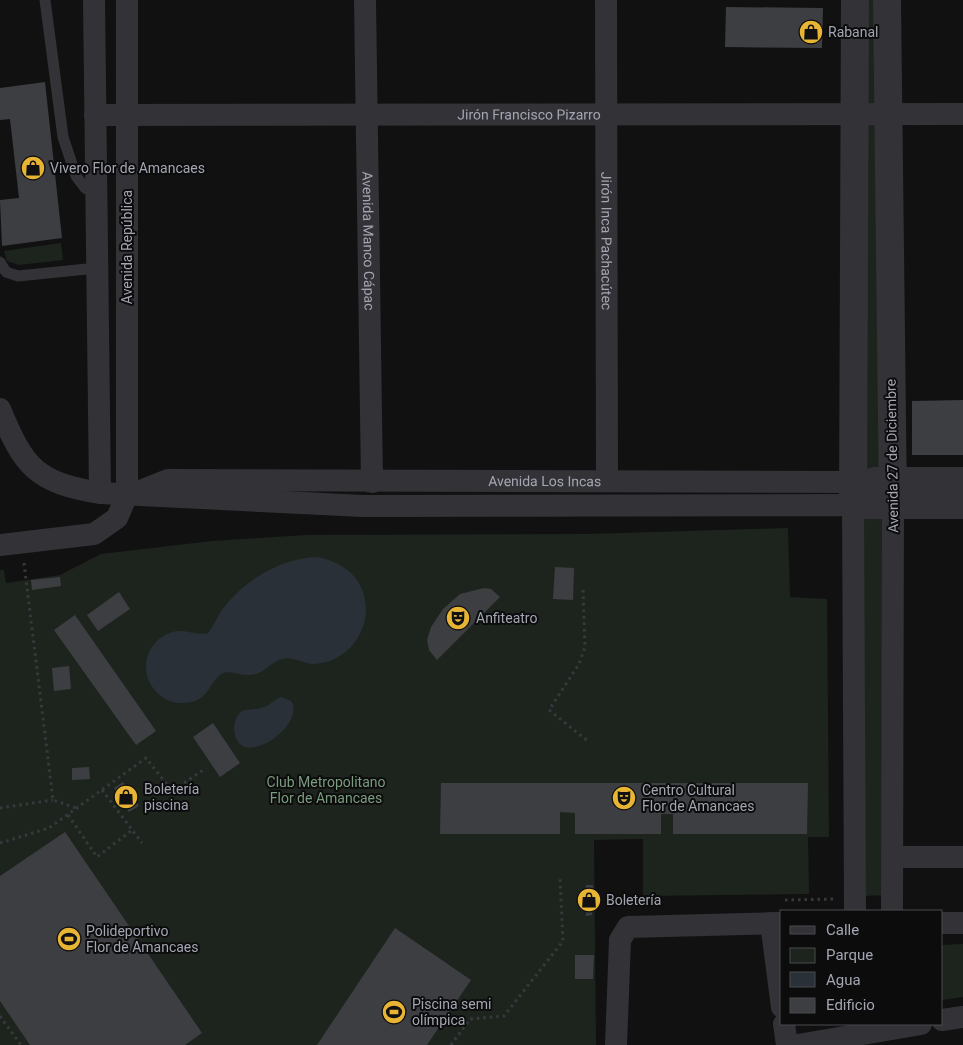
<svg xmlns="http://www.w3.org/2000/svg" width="963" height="1045" font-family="Roboto,sans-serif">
<rect width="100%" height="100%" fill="#111112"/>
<!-- green -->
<g fill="#1d241e">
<polygon points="862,0 879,0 880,109 863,109"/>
<polygon points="862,120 880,120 881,475 862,474"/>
<polygon points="61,243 63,260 19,265 7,261 4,251"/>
<polygon points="863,515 886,515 884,895 864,896"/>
<polygon points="788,528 790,597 827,599 829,837 808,837 809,894 643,896 643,839 594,840 596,1045 0,1045 0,570 4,570 6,583 60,575 101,554 212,541 306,535 586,534"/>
<polygon points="963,944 963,997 942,1000 942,945"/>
</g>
<!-- water -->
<g fill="#2a3037">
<path d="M 318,557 C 341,562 361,575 365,600 C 371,633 345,664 312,664 C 302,663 291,656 282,659 C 270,662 264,675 249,675 C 240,676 232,670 223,673 C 208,680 211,705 179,703 C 167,702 157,695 151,685 C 138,663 152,634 178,631 C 188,630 199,636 208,633 C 214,626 217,617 222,610 C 244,580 281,558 318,557 Z"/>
<path d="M 281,697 L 291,701 C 308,725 235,776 234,727 C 238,703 250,713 264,707 C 271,705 274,699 281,697 Z"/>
</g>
<!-- building -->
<g fill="#3d3e42">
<polygon points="726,7 823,8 822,48 725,47"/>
<polygon points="45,82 62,238 2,246 0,200 19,198 10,119 0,120 0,88"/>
<polygon points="963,400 963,455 912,455 912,401"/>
<polygon points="555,567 574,568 573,600 553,599"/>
<polygon points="60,577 61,586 32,590 31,580"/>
<polygon points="484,588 491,589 500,597 437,660 429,650 427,640 431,627 443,609 460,594"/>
<polygon points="119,592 130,609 98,631 87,615"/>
<polygon points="75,615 156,731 136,745 54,630"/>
<polygon points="69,666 71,689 54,691 52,668"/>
<polygon points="213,723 240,763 220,777 193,737"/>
<polygon points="89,767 90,779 72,780 72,768"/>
<polygon points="123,782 139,806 129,812 114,788"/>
<polygon points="441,783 808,783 807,834 673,834 673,814 661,814 661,834 575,834 575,813 560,812 560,834 440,834"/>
<polygon points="65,832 202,1033 185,1045 30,1045 0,1001 0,876"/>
<polygon points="586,885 593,885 592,915 586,916"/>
<polygon points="395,928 471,980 427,1045 317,1045"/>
<polygon points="575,955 594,955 593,979 575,979"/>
</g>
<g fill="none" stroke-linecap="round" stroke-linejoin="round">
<!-- path -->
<g stroke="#38393e" stroke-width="3" stroke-dasharray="2.5 4" stroke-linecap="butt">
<polyline points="24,563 53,800 76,808"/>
<polyline points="583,590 585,647 579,664 549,710 589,742"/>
<polyline points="102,790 142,843"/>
<polyline points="0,808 53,800"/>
<polyline points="68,815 97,857 132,830"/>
<polyline points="0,843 49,828 146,758 172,791 206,768"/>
<polyline points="785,900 833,899"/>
<polyline points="0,1016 21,1045"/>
<polyline points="451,1045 470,1019 504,1016 563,941 560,878"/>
</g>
<!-- service -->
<g stroke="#323237" stroke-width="11">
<polyline points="45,0 63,137 76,176 85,188 96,194"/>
<polyline points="0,262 6,272 18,276 97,268"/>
</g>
<!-- minor -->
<g stroke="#323237" stroke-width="22">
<polyline points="94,0 100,493"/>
<path id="s1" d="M 365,0 L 372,482"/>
<path id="s2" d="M 606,0 L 607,481"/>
<path id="s3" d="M 95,115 L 963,114"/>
<path d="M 0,409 C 24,468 36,482 100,493 L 363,506 L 853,505 L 855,911"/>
<path id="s4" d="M 138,492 L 168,480 L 854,482"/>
<polyline points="0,545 94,534 117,518 127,495 127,0"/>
<polyline points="892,857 963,857"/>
<polyline points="892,911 893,504"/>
<polyline points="771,923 782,1007"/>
<polyline points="942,923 963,923"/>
<polyline points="942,1020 963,1017"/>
<polyline points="784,1024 787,1045"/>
<polyline points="616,1045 620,940 628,927 782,923"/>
<polyline points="798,1045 921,1024"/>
</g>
<!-- tertiary -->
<g stroke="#323237" stroke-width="28">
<polyline points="855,0 853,505 963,505"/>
<polyline points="887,0 893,504"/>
<polyline points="875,481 963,481"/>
</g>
</g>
<!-- icons -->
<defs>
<g id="shop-disc" transform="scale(1.25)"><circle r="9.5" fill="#e8b433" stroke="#0c0c0d"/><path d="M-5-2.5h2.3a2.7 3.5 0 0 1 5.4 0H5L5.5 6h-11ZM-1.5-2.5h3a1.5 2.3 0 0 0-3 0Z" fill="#111"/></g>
<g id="theatre-disc" transform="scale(1.25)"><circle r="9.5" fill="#e8b433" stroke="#0c0c0d"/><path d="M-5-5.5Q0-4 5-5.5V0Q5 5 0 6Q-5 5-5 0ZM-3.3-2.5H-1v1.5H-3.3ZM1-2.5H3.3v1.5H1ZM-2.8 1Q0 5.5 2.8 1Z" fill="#111"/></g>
<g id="stadium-disc" transform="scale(1.25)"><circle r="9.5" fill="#e8b433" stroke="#0c0c0d"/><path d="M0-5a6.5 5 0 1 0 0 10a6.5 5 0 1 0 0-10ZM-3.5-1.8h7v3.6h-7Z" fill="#111"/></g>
</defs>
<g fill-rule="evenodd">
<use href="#shop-disc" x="811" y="32"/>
<use href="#shop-disc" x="33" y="168"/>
<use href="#theatre-disc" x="458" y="618"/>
<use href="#shop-disc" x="126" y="797"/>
<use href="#theatre-disc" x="624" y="798"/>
<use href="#shop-disc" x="589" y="900"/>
<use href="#stadium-disc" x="69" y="939"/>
<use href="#stadium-disc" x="394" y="1012"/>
</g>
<g text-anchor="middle" stroke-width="4" stroke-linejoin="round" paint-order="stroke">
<!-- poi labels -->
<g font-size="14" fill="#a3a6b2" stroke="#0c0c0d" text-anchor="start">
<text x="828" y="37">Rabanal</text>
<text x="50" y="173">Vivero Flor de Amancaes</text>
<text x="476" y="623">Anfiteatro</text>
<text x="144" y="794">Boletería<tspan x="144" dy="16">piscina</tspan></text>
<text x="642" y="795">Centro Cultural<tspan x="642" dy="16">Flor de Amancaes</tspan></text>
<text x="606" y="905">Boletería</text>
<text x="86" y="936">Polideportivo<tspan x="86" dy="16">Flor de Amancaes</tspan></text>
<text x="412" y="1009">Piscina semi<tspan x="412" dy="16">olímpica</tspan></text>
</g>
<!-- street labels -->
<g font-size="14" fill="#a3a6b2" stroke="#0c0c0d">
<text dy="5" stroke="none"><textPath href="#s3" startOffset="434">Jirón Francisco Pizarro</textPath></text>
<text dy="5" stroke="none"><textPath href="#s1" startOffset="241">Avenida Manco Cápac</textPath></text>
<text dy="5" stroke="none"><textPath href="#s2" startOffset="241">Jirón Inca Pachacútec</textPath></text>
<text transform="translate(127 247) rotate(-90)" y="5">Avenida República</text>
<text transform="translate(892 456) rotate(-91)" y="5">Avenida 27 de Diciembre</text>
<text dy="5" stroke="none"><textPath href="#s4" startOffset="409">Avenida Los Incas</textPath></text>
</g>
<!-- park labels -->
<g font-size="14" fill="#7a9c7e" stroke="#0c0c0d">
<text x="326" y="787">Club Metropolitano<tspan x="326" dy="16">Flor de Amancaes</tspan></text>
</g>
</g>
<!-- legend -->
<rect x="780" y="910" width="162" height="115" fill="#0c0c0d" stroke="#484a4f"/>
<rect x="790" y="926" width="25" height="8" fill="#323237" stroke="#484a4f"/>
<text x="826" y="935" font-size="15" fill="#a3a6b2">Calle</text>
<rect x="790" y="948" width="25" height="15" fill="#1d241e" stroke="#484a4f"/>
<text x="826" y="960" font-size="15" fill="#a3a6b2">Parque</text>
<rect x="790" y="972" width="25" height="15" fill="#2a3037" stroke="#484a4f"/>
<text x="826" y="985" font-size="15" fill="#a3a6b2">Agua</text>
<rect x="790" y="998" width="25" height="15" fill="#3d3e42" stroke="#484a4f"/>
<text x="826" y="1010" font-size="15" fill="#a3a6b2">Edificio</text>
</svg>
